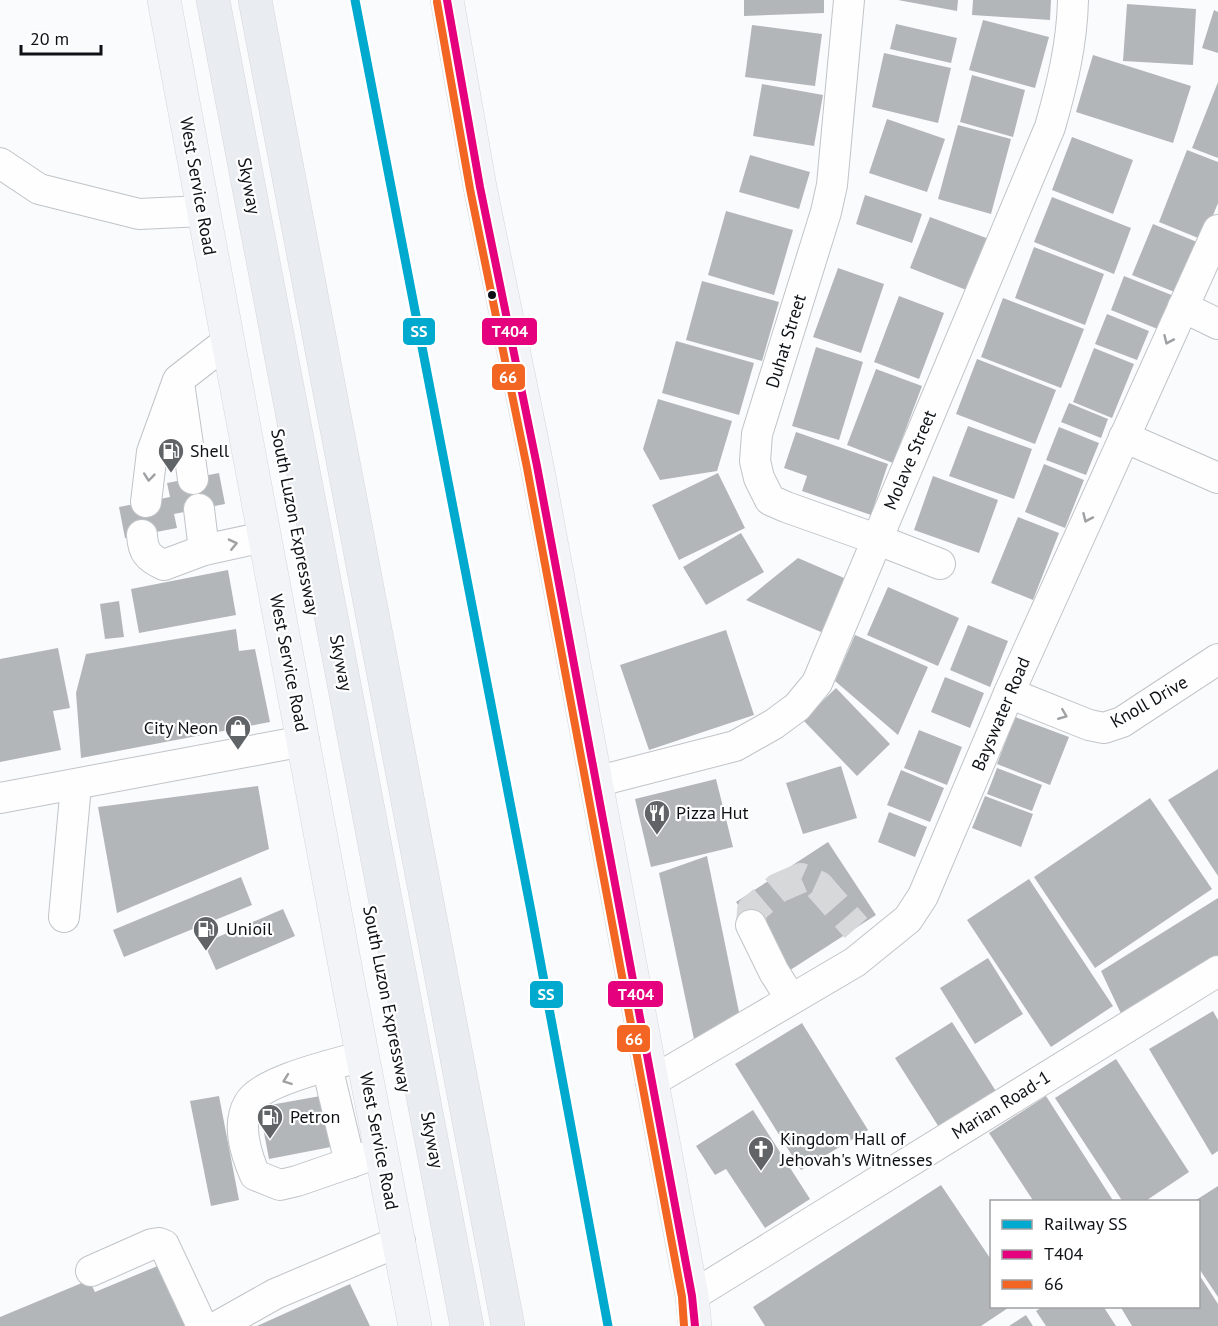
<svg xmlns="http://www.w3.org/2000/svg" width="1218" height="1326" font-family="'PT Sans',sans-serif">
<rect width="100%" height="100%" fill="#fafbfd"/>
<!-- building -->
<g fill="#b3b6b9">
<polygon points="744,0 824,0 824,13 744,16"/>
<polygon points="898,0 958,0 957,11"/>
<polygon points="973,0 1051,0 1050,20 972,15"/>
<polygon points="1127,4 1196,9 1193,65 1123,61"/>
<polygon points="1214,10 1218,12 1218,53 1202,48"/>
<polygon points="983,20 1049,37 1035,88 969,70"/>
<polygon points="896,24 957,38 951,63 890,49"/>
<polygon points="752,25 822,34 815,86 745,77"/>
<polygon points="884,53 951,68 938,123 872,107"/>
<polygon points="1093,55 1191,86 1173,143 1076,112"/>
<polygon points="972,75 1025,90 1013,137 960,122"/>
<polygon points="1218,82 1218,158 1192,148"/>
<polygon points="762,84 823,95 814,146 753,136"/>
<polygon points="887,119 945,139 927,192 869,173"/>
<polygon points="958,125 1011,139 991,214 938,199"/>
<polygon points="1072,137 1133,160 1113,214 1052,190"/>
<polygon points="1187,150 1218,162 1218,203 1203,240 1159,222"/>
<polygon points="750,155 810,172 799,209 739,192"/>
<polygon points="865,195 922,214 912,243 856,224"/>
<polygon points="1052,197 1131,228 1114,274 1034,242"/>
<polygon points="726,211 793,230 774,295 708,275"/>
<polygon points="930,217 989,239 969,291 910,268"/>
<polygon points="1153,224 1197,242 1177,293 1132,275"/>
<polygon points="1034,247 1104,274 1085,325 1015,298"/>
<polygon points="838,268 884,284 861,353 813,337"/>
<polygon points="1124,276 1174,296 1160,330 1111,310"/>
<polygon points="702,281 779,302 762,361 686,340"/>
<polygon points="899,296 944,313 919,379 874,362"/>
<polygon points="1003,298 1084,329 1061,388 981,357"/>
<polygon points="1107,314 1149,331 1137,360 1095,344"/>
<polygon points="676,341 754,363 739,415 662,393"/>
<polygon points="816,347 863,362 839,440 792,426"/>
<polygon points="1094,348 1134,364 1112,418 1073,402"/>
<polygon points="977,359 1056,390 1035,444 956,414"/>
<polygon points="876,369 922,386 893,463 847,445"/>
<polygon points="658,399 732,421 717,471 660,480 643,449"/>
<polygon points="1069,403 1108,419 1101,438 1061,422"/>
<polygon points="968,426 1032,449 1014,499 949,476"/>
<polygon points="1059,427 1099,443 1086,475 1046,460"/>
<polygon points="796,432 888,464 871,515 802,491 807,476 784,468"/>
<polygon points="1044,464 1084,480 1065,528 1025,512"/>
<polygon points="219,473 225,504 174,514 177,528 125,538 119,507 170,497 167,483"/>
<polygon points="718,473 745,528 679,560 652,505"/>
<polygon points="933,476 998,500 979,553 914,530"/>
<polygon points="1018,517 1059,533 1033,600 991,583"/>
<polygon points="741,533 764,572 706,605 683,567"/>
<polygon points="798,558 851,581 828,635 746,600"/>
<polygon points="228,570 236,615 139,633 131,589"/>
<polygon points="888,587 959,618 938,666 867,635"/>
<polygon points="119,601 124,637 105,639 100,604"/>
<polygon points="968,625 1008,641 990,687 950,670"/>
<polygon points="236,629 239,651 255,649 270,722 81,758 76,693 86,654"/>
<polygon points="726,630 754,715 649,750 620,665"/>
<polygon points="855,635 928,667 898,735 835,681"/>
<polygon points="58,648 70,708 53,711 61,750 0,762 0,659"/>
<polygon points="945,677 984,693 970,728 931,712"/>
<polygon points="836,688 890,744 857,776 803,720"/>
<polygon points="1015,717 1069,737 1050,785 997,764"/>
<polygon points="919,730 962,747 947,785 904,768"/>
<polygon points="841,766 857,818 803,834 786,783"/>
<polygon points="997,768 1042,785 1032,811 987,794"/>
<polygon points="1218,769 1218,876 1168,800"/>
<polygon points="901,770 944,788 930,822 887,805"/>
<polygon points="716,779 733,847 651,867 635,799"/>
<polygon points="258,786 269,849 117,913 98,807"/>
<polygon points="985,796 1033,814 1021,847 972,828"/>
<polygon points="1150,798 1212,889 1095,968 1034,877"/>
<polygon points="889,812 927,827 915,857 878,842"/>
<polygon points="828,842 876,915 784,974 736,902"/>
<polygon points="707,856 740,1017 695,1044 659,873"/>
<polygon points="241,877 252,905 124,957 113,930"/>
<polygon points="1029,879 1113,1006 1051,1047 967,920"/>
<polygon points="1218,898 1218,959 1124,1020 1101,971"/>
<polygon points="283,909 295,936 216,970 204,943"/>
<polygon points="988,958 1023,1014 975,1044 940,988"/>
<polygon points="1213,1011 1218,1020 1218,1151 1212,1155 1149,1049"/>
<polygon points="952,1022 999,1096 942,1132 895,1058"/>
<polygon points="802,1023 868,1130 801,1170 735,1064"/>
<polygon points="1116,1059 1189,1172 1144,1202 1123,1202 1055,1098"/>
<polygon points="326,1095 336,1146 269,1159 259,1107"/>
<polygon points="219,1096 239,1200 211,1206 190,1101"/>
<polygon points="1046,1096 1114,1202 1034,1202 989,1133"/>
<polygon points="753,1110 810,1199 765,1228 726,1169 715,1175 696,1146"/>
<polygon points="941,1185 992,1261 992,1306 1011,1306 981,1326 765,1326 753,1307"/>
<polygon points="1218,1186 1218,1297 1198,1267 1198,1202 1193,1202"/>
<polygon points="160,1265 186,1326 0,1326 0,1317 89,1280 95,1292"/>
<polygon points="1198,1273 1218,1304 1218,1326 1132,1326 1120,1306 1198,1306"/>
<polygon points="350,1284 370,1326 257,1326"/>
<polygon points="1044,1306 1103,1306 1116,1326 1046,1326 1036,1311"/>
<polygon points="1026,1315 1033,1326 1009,1326"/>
</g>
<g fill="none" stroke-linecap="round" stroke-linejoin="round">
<!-- minor-tunnel -->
<polyline stroke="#d7d8da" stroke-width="30" stroke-dasharray="30 15" stroke-linecap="butt" points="751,925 752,910 778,888 801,878 819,886 856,928"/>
<!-- minor casing -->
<g stroke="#c1c4c7" stroke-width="32">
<g id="minor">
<polyline points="849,0 832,185 826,212 757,434 755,461 759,478 770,500 786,507 876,539 940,564"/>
<polyline points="0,163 39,189 139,214 203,211"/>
<polyline points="1183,307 1218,324"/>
<polyline points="179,383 193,479"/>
<polyline points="1124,437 1218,478"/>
<polyline points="146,502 152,452 178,380 227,342"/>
<polyline points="199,509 204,550"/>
<path d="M 142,535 C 143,552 148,558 164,565 L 204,550 L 264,537"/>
<polyline points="1009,693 1089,725 1104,728 1122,722 1218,659"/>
<path d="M 595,782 L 735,746 L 774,724 L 797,707 L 817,683 L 1050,127 C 1062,85 1072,44 1073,0"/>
<polyline points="0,798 304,741"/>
<polyline points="64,917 76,785"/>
<polyline points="751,925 774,972 791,999"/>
<path d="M 363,1056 C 336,1064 262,1080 249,1103 C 236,1125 246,1154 255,1175 L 280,1185 L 297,1181 L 381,1152"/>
<polyline points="327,1066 350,1163"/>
<polyline points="651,1082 855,962 908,919 923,896 1009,693 1218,230"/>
<polyline points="91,1271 152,1244 159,1243 164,1245 202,1326"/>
<polyline points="692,1296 1218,971"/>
<polyline points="218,1326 275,1294 400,1241"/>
</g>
</g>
<!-- major casing -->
<g stroke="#d7d7d9" stroke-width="34">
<g id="major">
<polyline points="164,0 349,987 415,1326"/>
<polyline points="447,0 480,187 537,466 692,1296 695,1326"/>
</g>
</g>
<!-- highway casing -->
<g stroke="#d7d7d9" stroke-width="34">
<g id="highway">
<polyline points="213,0 467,1326"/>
<polyline points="255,0 508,1326"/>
</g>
</g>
<!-- minor -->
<use href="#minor" stroke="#fefeff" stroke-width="30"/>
<!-- major -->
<use href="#major" stroke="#f2f4f7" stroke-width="33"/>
<!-- highway -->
<use href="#highway" stroke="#e9edf2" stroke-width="33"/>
<!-- bus-1 casing -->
<g stroke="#fff" stroke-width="12">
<polyline id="bus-1" points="447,0 480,187 537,466 692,1296 695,1326"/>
</g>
<!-- bus-2 casing -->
<g stroke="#fff" stroke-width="12">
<polyline id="bus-2" points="437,2 470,189 527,468 682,1297 684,1326"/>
</g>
<!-- bus-1 -->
<use href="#bus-1" stroke="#e5007d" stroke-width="8"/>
<!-- bus-2 -->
<use href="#bus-2" stroke="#f26522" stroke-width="8"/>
<!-- rail-1 casing -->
<g stroke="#fff" stroke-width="14">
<polyline id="rail-1" points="355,0 531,911 608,1326"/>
</g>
<!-- rail-1 -->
<use href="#rail-1" stroke="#00a9ce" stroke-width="9"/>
</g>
<!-- one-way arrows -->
<defs><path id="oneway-chevron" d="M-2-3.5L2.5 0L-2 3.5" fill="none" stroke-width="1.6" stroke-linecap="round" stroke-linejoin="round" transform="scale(1.5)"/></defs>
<g stroke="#9ea0a2">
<use href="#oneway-chevron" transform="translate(1168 340) rotate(114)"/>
<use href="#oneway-chevron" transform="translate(149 477) rotate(96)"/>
<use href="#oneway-chevron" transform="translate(1087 518) rotate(114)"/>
<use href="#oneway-chevron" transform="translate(233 544) rotate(-13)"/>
<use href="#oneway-chevron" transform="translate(1063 715) rotate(22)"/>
<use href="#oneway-chevron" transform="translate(287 1080) rotate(160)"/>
</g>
<!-- icons -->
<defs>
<g id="fuel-pin" transform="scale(1.35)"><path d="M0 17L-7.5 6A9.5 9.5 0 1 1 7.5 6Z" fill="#616467" stroke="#fff"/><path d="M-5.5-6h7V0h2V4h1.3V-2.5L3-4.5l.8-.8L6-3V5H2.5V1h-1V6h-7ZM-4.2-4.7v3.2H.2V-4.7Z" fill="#fff"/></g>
<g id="shop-pin" transform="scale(1.35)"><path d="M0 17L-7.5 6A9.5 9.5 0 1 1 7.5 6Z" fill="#616467" stroke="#fff"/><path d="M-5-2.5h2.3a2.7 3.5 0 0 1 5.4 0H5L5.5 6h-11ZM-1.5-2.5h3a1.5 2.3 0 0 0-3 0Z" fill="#fff"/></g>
<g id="restaurant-pin" transform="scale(1.35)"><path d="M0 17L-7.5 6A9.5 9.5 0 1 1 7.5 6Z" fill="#616467" stroke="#fff"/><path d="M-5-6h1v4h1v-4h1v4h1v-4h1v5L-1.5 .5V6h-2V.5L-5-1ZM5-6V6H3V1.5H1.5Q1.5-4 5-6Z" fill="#fff"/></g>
<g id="church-pin" transform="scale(1.35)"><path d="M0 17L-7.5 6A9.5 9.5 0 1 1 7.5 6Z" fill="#616467" stroke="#fff"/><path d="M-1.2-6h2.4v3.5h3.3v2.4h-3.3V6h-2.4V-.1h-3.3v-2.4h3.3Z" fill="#fff"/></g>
</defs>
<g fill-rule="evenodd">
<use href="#fuel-pin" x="171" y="451"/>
<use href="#shop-pin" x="238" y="728"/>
<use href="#restaurant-pin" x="657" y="813"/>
<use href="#fuel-pin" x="206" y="929"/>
<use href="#fuel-pin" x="270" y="1117"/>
<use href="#church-pin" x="761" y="1149"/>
</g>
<!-- markers -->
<circle fill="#0e1216" stroke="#fff" stroke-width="2" cx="492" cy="295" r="5"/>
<g text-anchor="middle" stroke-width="4.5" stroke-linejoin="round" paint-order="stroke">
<!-- street labels -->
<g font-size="18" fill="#0e1216" stroke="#fff">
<text transform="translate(198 186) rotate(80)" y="6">West Service Road</text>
<text transform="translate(249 186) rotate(79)" y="6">Skyway</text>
<text transform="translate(786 341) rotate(-73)" y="6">Duhat Street</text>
<text transform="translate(910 460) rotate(-67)" y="6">Molave Street</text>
<text transform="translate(295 522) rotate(79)" y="6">South Luzon Expressway</text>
<text transform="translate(289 663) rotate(79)" y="6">West Service Road</text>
<text transform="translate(341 663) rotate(79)" y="6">Skyway</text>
<text transform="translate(1149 702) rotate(-30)" y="6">Knoll Drive</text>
<text transform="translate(1001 714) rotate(-67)" y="6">Bayswater Road</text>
<text transform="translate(387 999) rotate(79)" y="6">South Luzon Expressway</text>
<text transform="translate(1001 1105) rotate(-32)" y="6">Marian Road-1</text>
<text transform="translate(432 1140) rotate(79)" y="6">Skyway</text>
<text transform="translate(379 1141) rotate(79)" y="6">West Service Road</text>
</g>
<!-- poi labels -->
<g font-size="18" fill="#0e1216" stroke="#fff" text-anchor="start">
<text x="190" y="457">Shell</text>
<text x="218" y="734" text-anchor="end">City Neon</text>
<text x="676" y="819">Pizza Hut</text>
<text x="226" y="935">Unioil</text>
<text x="290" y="1123">Petron</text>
<text x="780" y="1145">Kingdom Hall of<tspan x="780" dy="21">Jehovah's Witnesses</tspan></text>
</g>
</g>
<g stroke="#fff" stroke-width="2">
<rect x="402" y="317" width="34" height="29" rx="6" fill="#00a9ce"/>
<rect x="481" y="317" width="57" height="29" rx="6" fill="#e5007d"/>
<rect x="491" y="363" width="35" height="28" rx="6" fill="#f26522"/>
<rect x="607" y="980" width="57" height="28" rx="6" fill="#e5007d"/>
<rect x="529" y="980" width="35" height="29" rx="6" fill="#00a9ce"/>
<rect x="616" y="1024" width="35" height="29" rx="6" fill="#f26522"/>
</g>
<g font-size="16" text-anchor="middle" font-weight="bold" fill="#fff">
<text x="419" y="337">SS</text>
<text x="510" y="337">T404</text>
<text x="508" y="383">66</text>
<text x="636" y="1000">T404</text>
<text x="546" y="1000">SS</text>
<text x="634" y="1045">66</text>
</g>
<!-- legend -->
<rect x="990" y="1200" width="210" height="108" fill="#ffffff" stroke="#9fa0a2" stroke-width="1.5"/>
<rect x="1002" y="1220" width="30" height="9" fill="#00a9ce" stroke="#9fa0a2" stroke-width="1.5"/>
<text x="1044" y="1230" font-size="18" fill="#0e1216">Railway SS</text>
<rect x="1002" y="1250" width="30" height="9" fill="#e5007d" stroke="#9fa0a2" stroke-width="1.5"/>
<text x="1044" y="1260" font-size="18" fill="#0e1216">T404</text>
<rect x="1002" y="1280" width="30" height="9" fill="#f26522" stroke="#9fa0a2" stroke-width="1.5"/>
<text x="1044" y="1290" font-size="18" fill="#0e1216">66</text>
<!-- scale -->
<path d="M21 45v9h80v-9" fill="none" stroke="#0e1216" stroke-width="3"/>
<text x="30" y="45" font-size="18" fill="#0e1216" stroke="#ffffff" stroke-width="4.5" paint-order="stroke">20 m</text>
</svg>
